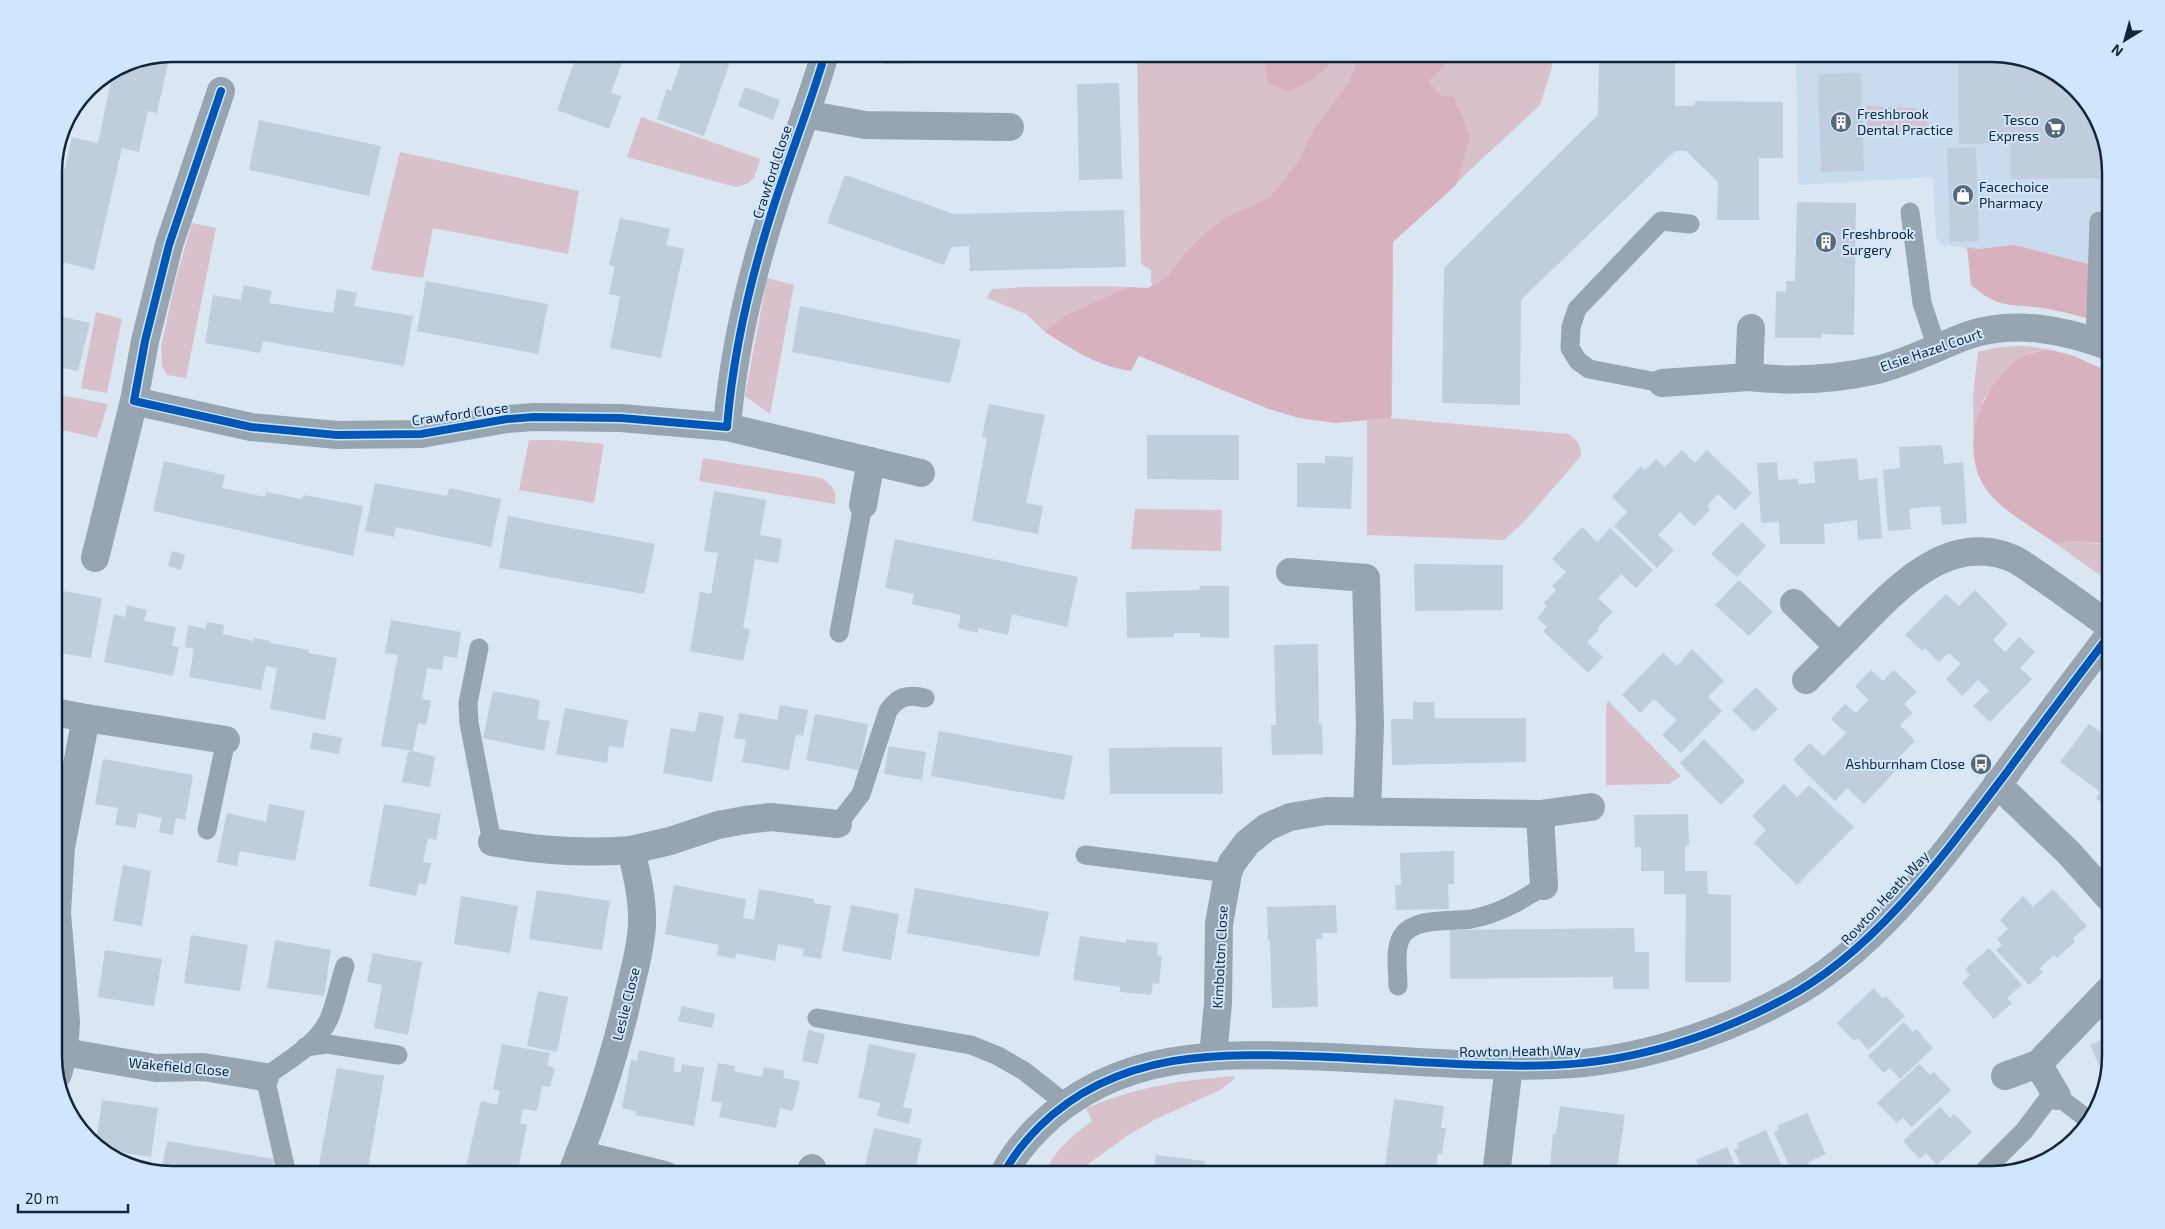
<svg xmlns="http://www.w3.org/2000/svg" width="2165" height="1229" font-family="'Exo 2',sans-serif">
<rect width="100%" height="100%" fill="#dae6f2"/>
<!-- built -->
<polygon fill="#c9dcef" points="1796,54 1992,54 2051,70 2095,113 2111,165 2111,270 2015,245 1977,249 1942,245 1936,237 1933,177 1798,185"/>
<!-- green -->
<g fill="#d9c1cb">
<polygon points="1137,54 1556,54 1540,105 1393,242 1392,416 1299,406 1185,348 1151,283 1151,270 1141,264"/>
<path d="M 1866,106 L 1914,108 C 1928,113 1928,122 1929,135 L 1897,132 L 1873,126 L 1869,128 L 1868,134 Z"/>
<path d="M 641,117 L 760,159 C 755,176 755,184 735,187 L 627,157 Z"/>
<polygon points="400,152 579,191 568,254 433,228 423,278 371,270"/>
<polygon points="192,223 216,228 186,378 167,375 162,366 161,347 176,279"/>
<polygon points="767,278 794,285 770,414 745,396"/>
<polygon points="1107,286 1128,287 1064,316 1045,332 1026,314 987,298 992,289 1025,287"/>
<polygon points="96,312 122,319 107,393 81,388"/>
<polygon points="2013,346 2027,346 2052,350 2032,352 2013,362 1984,399 1974,440 1974,459 1973,395 1978,352 1994,348"/>
<polygon points="54,394 108,404 97,438 54,428"/>
<path d="M 1391,418 L 1568,434 C 1577,439 1581,445 1581,456 L 1523,523 L 1504,540 L 1367,535 L 1367,420 Z"/>
<polygon points="529,440 558,440 604,444 594,503 519,490"/>
<path d="M 703,458 L 822,478 C 833,486 837,491 835,504 L 699,481 Z"/>
<polygon points="1135,509 1222,510 1221,551 1131,549"/>
<polygon points="2075,541 2101,544 2111,543 2111,583 2055,543"/>
<polygon points="1608,701 1681,776 1669,784 1606,785 1606,706"/>
<path d="M 1235,1076 L 1232,1081 L 1220,1090 L 1156,1119 L 1127,1136 L 1073,1175 L 1045,1175 C 1052,1152 1073,1135 1092,1121 L 1086,1108 C 1138,1087 1179,1080 1235,1076 Z"/>
</g>
<!-- forest -->
<g fill="#d8b1be">
<path d="M 1273,54 L 1336,54 C 1326,74 1307,83 1289,92 L 1269,83 L 1265,66 Z"/>
<path d="M 1361,54 L 1457,54 L 1428,81 L 1442,96 L 1454,97 L 1470,136 L 1456,185 L 1393,242 L 1391,418 L 1335,423 L 1299,418 L 1269,409 L 1139,356 L 1131,371 C 1098,367 1072,349 1045,332 L 1064,316 L 1128,287 L 1148,288 L 1166,278 L 1188,250 L 1207,232 L 1225,218 L 1270,197 L 1299,161 L 1313,130 L 1349,82 Z"/>
<path d="M 2015,245 L 2111,270 L 2111,325 C 2089,319 2066,312 2043,308 C 2009,303 2000,310 1971,285 L 1967,247 L 1977,249 Z"/>
<path d="M 2052,350 L 2074,356 L 2111,373 L 2110,544 L 2075,541 L 2055,543 C 2034,528 1998,509 1984,486 C 1960,447 1980,391 2013,363 C 2023,353 2038,351 2052,350 Z"/>
</g>
<!-- building -->
<g fill="#c0cddc">
<polygon points="170,54 157,113 148,111 139,152 122,148 94,270 54,260 54,214 72,137 98,143 113,72 128,63"/>
<polygon points="577,54 625,54 611,93 621,96 609,129 557,110"/>
<polygon points="684,54 733,54 704,136 657,119 667,89 671,91"/>
<polygon points="884,54 1117,54 1117,59 884,64"/>
<polygon points="1599,54 1675,54 1675,106 1694,106 1695,101 1783,102 1783,158 1759,158 1759,220 1717,220 1718,182 1686,151 1675,151 1521,300 1520,405 1442,403 1444,268 1598,115"/>
<polygon points="1958,54 1992,54 2051,70 2095,113 2111,165 2111,178 2011,179 2010,143 1959,144"/>
<polygon points="1861,73 1864,171 1821,172 1818,74"/>
<polygon points="1119,83 1122,179 1079,180 1077,84"/>
<polygon points="745,87 780,100 773,120 738,106"/>
<polygon points="259,120 381,146 369,196 249,170"/>
<polygon points="1976,147 1979,241 1950,242 1947,148"/>
<polygon points="845,175 954,214 1124,210 1126,267 970,271 969,246 951,247 944,265 827,223"/>
<polygon points="1797,202 1856,203 1854,335 1821,334 1821,338 1775,338 1776,291 1786,292 1786,281 1795,281"/>
<polygon points="620,218 670,229 666,245 684,249 661,358 610,348 620,296 609,294 615,266 609,265"/>
<polygon points="426,281 548,304 538,354 417,331"/>
<polygon points="244,285 272,291 269,303 333,313 337,289 357,293 354,306 413,316 404,366 263,341 260,353 205,343 213,295 241,300"/>
<polygon points="54,298 62,300 58,316 90,323 78,371 54,366"/>
<polygon points="800,306 961,340 950,383 792,352"/>
<polygon points="989,404 1045,415 1026,503 1043,506 1038,534 972,521 987,438 982,437"/>
<polygon points="54,430 63,432 55,473 54,473"/>
<polygon points="1147,435 1239,435 1239,480 1147,479"/>
<polygon points="1942,445 1944,464 1963,462 1967,523 1942,525 1940,506 1927,507 1909,509 1911,529 1888,531 1883,470 1900,468 1899,447"/>
<polygon points="1682,450 1695,463 1707,450 1752,493 1735,510 1718,494 1707,506 1710,510 1694,526 1680,512 1658,535 1674,550 1657,568 1614,526 1627,512 1612,497 1641,466 1645,470 1656,459 1665,467"/>
<polygon points="1325,456 1353,457 1351,509 1297,507 1297,463 1325,463"/>
<polygon points="1857,458 1859,480 1877,478 1882,538 1858,540 1857,520 1824,524 1825,544 1780,544 1779,522 1761,523 1757,463 1777,462 1778,480 1798,479 1798,484 1815,483 1814,462"/>
<polygon points="164,461 225,475 222,488 265,497 266,492 302,499 303,495 363,506 353,556 153,511"/>
<polygon points="375,483 447,496 449,488 501,499 491,547 396,527 394,537 365,531"/>
<polygon points="714,491 766,500 760,535 782,539 778,563 755,559 743,628 750,629 743,661 690,651 700,592 711,594 718,553 704,551"/>
<polygon points="508,516 655,544 644,594 499,568"/>
<polygon points="1742,522 1766,546 1737,577 1711,554"/>
<polygon points="1582,527 1597,542 1610,528 1653,570 1636,588 1621,574 1598,598 1613,612 1597,628 1599,630 1587,642 1603,657 1588,673 1543,631 1547,627 1537,618 1547,606 1544,603 1556,590 1552,586 1566,572 1552,559"/>
<polygon points="895,539 1078,577 1067,627 1012,614 1008,635 978,628 978,633 958,628 961,615 912,604 914,594 885,588"/>
<polygon points="172,551 185,555 181,570 168,566"/>
<polygon points="1414,564 1503,565 1503,610 1415,611"/>
<polygon points="1739,580 1773,612 1749,636 1715,605"/>
<polygon points="1200,586 1229,586 1229,638 1200,637 1200,633 1174,633 1174,637 1127,638 1126,592 1199,590"/>
<polygon points="1975,590 2008,624 1993,640 2005,652 2019,637 2035,652 2020,668 2032,679 1990,722 1973,706 1989,691 1978,680 1962,696 1946,679 1961,664 1949,653 1939,662 1925,648 1922,651 1905,635 1946,594 1959,606"/>
<polygon points="63,591 102,598 91,658 54,652 54,605 61,606"/>
<polygon points="127,605 147,610 144,621 176,627 172,646 179,647 173,676 104,662 114,614 125,617"/>
<polygon points="391,620 461,632 457,658 444,656 442,670 427,668 422,699 431,701 426,725 418,723 413,751 381,746 398,655 385,653"/>
<polygon points="207,622 224,625 223,634 253,641 254,638 270,641 270,643 309,650 308,653 337,658 325,720 270,709 277,668 266,666 261,690 189,677 194,649 185,647 188,625 206,629"/>
<polygon points="1318,644 1319,724 1322,724 1323,754 1272,755 1271,725 1276,725 1274,645"/>
<polygon points="1692,649 1724,681 1708,697 1722,711 1681,753 1662,735 1677,720 1654,699 1640,713 1622,695 1663,653 1677,666"/>
<polygon points="1871,670 1883,681 1894,670 1917,692 1904,704 1913,713 1900,725 1915,741 1900,756 1905,761 1864,804 1847,788 1835,801 1793,760 1810,743 1823,756 1846,733 1831,719 1845,704 1856,713 1869,700 1855,686"/>
<polygon points="1756,687 1778,709 1754,732 1732,710"/>
<polygon points="493,691 540,700 537,719 550,721 544,751 483,738"/>
<polygon points="1413,702 1434,702 1435,718 1526,718 1526,762 1392,765 1391,719 1413,719"/>
<polygon points="780,705 808,710 803,736 796,734 789,770 742,762 746,740 734,738 739,713 777,720"/>
<polygon points="565,708 628,720 623,748 609,746 607,763 556,754"/>
<polygon points="699,712 724,716 712,782 663,773 671,728 695,732"/>
<polygon points="815,714 868,724 859,770 806,760"/>
<polygon points="2089,724 2111,740 2111,810 2096,798 2100,792 2060,762"/>
<polygon points="939,731 1073,756 1064,800 931,776"/>
<polygon points="313,732 342,738 339,754 310,749"/>
<polygon points="1704,739 1745,781 1721,805 1680,763"/>
<polygon points="889,746 926,752 922,780 884,774"/>
<polygon points="1200,747 1222,747 1223,794 1110,794 1109,748"/>
<polygon points="413,751 435,757 430,787 402,782 408,752"/>
<polygon points="103,759 193,775 185,820 176,818 173,835 159,832 162,818 138,813 136,828 115,825 118,808 95,804"/>
<polygon points="1784,784 1797,797 1809,785 1854,827 1797,885 1754,843 1766,830 1752,816"/>
<polygon points="269,804 305,811 295,861 240,851 237,866 217,862 227,813 266,822"/>
<polygon points="384,804 441,814 436,840 428,838 423,862 431,863 426,885 419,883 416,896 369,886"/>
<polygon points="1688,814 1689,845 1685,846 1685,871 1707,871 1708,894 1731,895 1731,982 1685,982 1686,894 1664,894 1664,871 1641,871 1641,847 1635,847 1634,815"/>
<polygon points="1454,851 1454,884 1448,884 1449,909 1396,910 1395,885 1401,885 1400,853"/>
<polygon points="123,865 151,871 142,926 113,921"/>
<polygon points="674,885 746,899 743,918 754,920 759,889 814,899 814,903 831,906 821,959 803,956 804,949 778,944 775,961 736,953 735,959 717,955 719,945 665,934"/>
<polygon points="915,888 1049,912 1039,957 907,933"/>
<polygon points="2053,889 2087,926 2073,938 2075,942 2057,958 2054,955 2039,969 2043,972 2029,985 1996,950 2002,945 1997,939 2008,929 2000,920 2023,896 2033,907"/>
<polygon points="537,890 610,901 602,950 529,939"/>
<polygon points="461,896 518,906 510,953 454,944"/>
<polygon points="851,905 899,914 891,960 842,951"/>
<polygon points="1336,905 1337,933 1322,933 1322,939 1316,939 1318,1007 1272,1008 1270,941 1268,941 1267,907"/>
<polygon points="1634,928 1635,952 1649,952 1649,989 1613,989 1613,977 1450,979 1450,930"/>
<polygon points="191,935 248,945 240,991 184,983"/>
<polygon points="1080,936 1126,943 1126,939 1158,943 1157,955 1162,956 1159,984 1153,983 1151,995 1120,992 1120,987 1073,980"/>
<polygon points="275,940 331,950 324,996 267,988"/>
<polygon points="1989,948 2022,985 2007,998 2012,1003 1994,1019 1962,983 1970,975 1965,969"/>
<polygon points="105,950 162,959 154,1006 98,997"/>
<polygon points="373,953 422,962 408,1035 374,1028 382,985 367,982"/>
<polygon points="1874,988 1883,999 1886,996 1905,1016 1868,1050 1858,1038 1854,1041 1837,1023"/>
<polygon points="538,991 568,997 557,1052 527,1046"/>
<polygon points="682,1006 715,1014 712,1028 678,1021"/>
<polygon points="1904,1022 1913,1032 1916,1029 1933,1048 1900,1079 1890,1068 1884,1073 1868,1056"/>
<polygon points="808,1030 825,1034 818,1064 802,1061"/>
<polygon points="2111,1036 2111,1056 2105,1079 2090,1045"/>
<polygon points="502,1044 550,1053 547,1066 555,1068 550,1087 542,1086 537,1111 523,1109 520,1123 527,1125 517,1175 464,1175 481,1101 497,1105 500,1091 493,1089"/>
<polygon points="869,1044 916,1054 903,1107 912,1109 909,1124 877,1116 881,1103 858,1098"/>
<polygon points="639,1050 675,1058 673,1071 681,1073 682,1064 704,1068 694,1126 635,1115 636,1111 622,1108 631,1060 637,1061"/>
<polygon points="718,1063 735,1066 734,1071 762,1077 764,1067 785,1071 783,1078 800,1081 793,1111 780,1108 776,1128 719,1117 722,1103 711,1101"/>
<polygon points="1919,1064 1930,1075 1934,1072 1951,1090 1912,1127 1903,1118 1897,1123 1877,1103"/>
<polygon points="337,1068 384,1076 367,1175 317,1175"/>
<polygon points="1394,1099 1444,1106 1441,1128 1446,1128 1442,1154 1438,1154 1435,1175 1384,1175"/>
<polygon points="102,1100 158,1108 151,1157 104,1150 96,1143"/>
<polygon points="1560,1106 1625,1115 1616,1175 1549,1175 1553,1134 1556,1134"/>
<polygon points="1940,1107 1950,1118 1954,1114 1972,1132 1937,1165 1926,1153 1920,1159 1903,1141"/>
<polygon points="1807,1113 1826,1154 1808,1162 1810,1167 1793,1175 1774,1132 1779,1130 1777,1126"/>
<polygon points="874,1128 922,1139 914,1175 863,1175"/>
<polygon points="1766,1130 1785,1173 1780,1175 1745,1175 1734,1150 1739,1148 1737,1143"/>
<polygon points="167,1141 274,1159 271,1175 173,1175 161,1172"/>
<polygon points="1727,1147 1739,1175 1694,1175 1692,1170 1699,1167 1696,1160"/>
<polygon points="1156,1155 1205,1161 1203,1175 1154,1175"/>
<polygon points="1233,1165 1265,1169 1264,1175 1231,1175"/>
<polygon points="1302,1172 1320,1174 1320,1175 1302,1175"/>
</g>
<g fill="none" stroke-linecap="round" stroke-linejoin="round">
<!-- service -->
<g stroke="#97a5b1" stroke-width="19">
<polyline points="1910,212 1922,303 1937,348"/>
<polyline points="2095,341 2099,221"/>
<polyline points="1662,383 1589,369 1578,361 1570,348 1571,327 1577,309 1661,221 1690,224"/>
<polyline points="839,633 863,505"/>
<polyline points="479,648 468,703 469,723 492,842"/>
<path d="M 838,824 L 861,794 L 888,711 C 898,696 908,694 925,698"/>
<polyline points="207,830 226,740"/>
<polyline points="1085,855 1228,873"/>
<path d="M 1398,986 C 1398,971 1394,949 1402,936 C 1414,917 1451,922 1471,919 C 1499,914 1520,901 1544,886"/>
<polyline points="817,1018 971,1045 998,1056 1024,1071 1066,1104"/>
<polyline points="305,1047 327,1044 398,1055"/>
<polyline points="2057,1096 2090,1121"/>
<path d="M 287,1175 L 265,1077 C 287,1061 317,1045 329,1019 C 336,1003 339,983 345,966"/>
<polyline points="1980,1175 2024,1131 2054,1091"/>
</g>
<!-- minor -->
<g stroke="#97a5b1" stroke-width="28">
<path d="M 221,91 L 169,245 L 145,341 L 134,401 L 251,427 L 337,435 L 421,434 L 507,419 L 534,417 L 621,418 L 727,427 C 733,352 750,280 773,208 C 789,157 810,106 825,54"/>
<polyline points="805,114 865,125 1010,127"/>
<path d="M 1751,328 L 1749,377 C 1794,382 1833,380 1877,370 C 1908,362 1937,347 1966,336 C 2014,319 2065,330 2111,347"/>
<polyline points="1662,383 1749,377"/>
<polyline points="727,427 921,473"/>
<polyline points="863,505 871,461"/>
<polyline points="95,558 134,401"/>
<polyline points="1290,572 1366,578 1370,726 1367,811"/>
<path d="M 1794,603 L 1839,647 C 1884,603 1941,527 2014,559 C 2024,564 2033,572 2043,578 C 2066,594 2088,610 2111,627"/>
<polyline points="1806,680 1839,647"/>
<polyline points="54,712 86,718"/>
<polyline points="1997,784 2068,852 2111,900"/>
<polyline points="1540,814 1544,886"/>
<path d="M 492,842 C 540,851 582,854 631,850"/>
<polyline points="64,1052 66,1022 57,913 59,879 61,847 86,718 226,740"/>
<polyline points="1213,1055 1218,1004 1219,924 1228,873 1232,863 1247,843 1267,827 1290,817 1326,811 1540,814 1591,807"/>
<polyline points="58,1074 64,1052 156,1068 203,1067 265,1077"/>
<polyline points="2005,1076 2038,1064"/>
<polyline points="2057,1096 2038,1064 2111,988"/>
<polyline points="579,1154 665,1175"/>
<path d="M 571,1175 C 595,1116 615,1056 629,993 C 634,971 641,948 642,925 C 643,900 637,875 631,850 L 670,841 L 718,825 L 745,820 L 771,817 L 838,824"/>
<polyline points="811,1175 812,1168"/>
<path d="M 1003,1175 C 1012,1157 1025,1141 1039,1127 C 1119,1048 1223,1053 1328,1057 C 1403,1060 1479,1068 1555,1065 C 1634,1062 1715,1036 1784,999 C 1875,952 1946,852 2007,772 C 2041,725 2076,679 2111,633"/>
<polyline points="1496,1175 1509,1065"/>
</g>
<!-- cycleway casing -->
<g stroke="#d0e6fc" stroke-width="11">
<g id="cycleway">
<path d="M 221,91 L 169,245 L 145,341 L 134,401 L 251,427 L 337,435 L 421,434 L 507,419 L 534,417 L 621,418 L 727,427 C 733,352 750,280 773,208 C 789,157 810,106 825,54"/>
<path d="M 1003,1175 C 1012,1157 1025,1141 1039,1127 C 1119,1048 1223,1053 1328,1057 C 1403,1060 1479,1068 1555,1065 C 1634,1062 1715,1036 1784,999 C 1875,952 1946,852 2007,772 C 2041,725 2076,679 2111,633"/>
</g>
</g>
<!-- cycleway -->
<use href="#cycleway" stroke="#0057b8" stroke-width="8"/>
</g>
<!-- icons -->
<defs>
<g id="building-disc" transform="scale(1.125)"><circle r="9.5" fill="#56697b" stroke="#d0e6fc"/><path d="M-4-6H4V6H1V3H-1V6H-4ZM-2.5-4.3h1.7v1.8h-1.7ZM.8-4.3h1.7v1.8H.8ZM-2.5-1h1.7V.8h-1.7ZM.8-1h1.7V.8H.8Z" fill="#fff"/></g>
<g id="supermarket-disc" transform="scale(1.125)"><circle r="9.5" fill="#56697b" stroke="#d0e6fc"/><path d="M-6-5.5h2.5l.6 2H6L4.5 2H-2.5L-4.4-4H-6ZM-1.5 3.2a1.3 1.3 0 1 0 .1 0ZM3 3.2a1.3 1.3 0 1 0 .1 0Z" fill="#fff"/></g>
<g id="shop-disc" transform="scale(1.125)"><circle r="9.5" fill="#56697b" stroke="#d0e6fc"/><path d="M-5-2.5h2.3a2.7 3.5 0 0 1 5.4 0H5L5.5 6h-11ZM-1.5-2.5h3a1.5 2.3 0 0 0-3 0Z" fill="#fff"/></g>
<g id="bus-disc" transform="scale(1.125)"><circle r="9.5" fill="#56697b" stroke="#d0e6fc"/><path d="M-5-6H5V4H4V6H2V4H-2V6H-4V4H-5ZM-3.5-4V0h7V-4ZM-3.5 1.2v1.5H-2V1.2ZM2 1.2v1.5H3.5V1.2Z" fill="#fff"/></g>
</defs>
<g fill-rule="evenodd">
<use href="#building-disc" x="1841" y="122"/>
<use href="#supermarket-disc" x="2055" y="128"/>
<use href="#shop-disc" x="1963" y="195"/>
<use href="#building-disc" x="1826" y="242"/>
<use href="#bus-disc" x="1981" y="764"/>
</g>
<g text-anchor="middle" stroke-width="4" stroke-linejoin="round" paint-order="stroke">
<!-- poi labels -->
<g font-size="14" fill="#0f263b" stroke="#d0e6fc" text-anchor="start">
<text x="1857" y="119">Freshbrook<tspan x="1857" dy="16">Dental Practice</tspan></text>
<text x="2039" y="125" text-anchor="end">Tesco<tspan x="2039" dy="16">Express</tspan></text>
<text x="1979" y="192">Facechoice<tspan x="1979" dy="16">Pharmacy</tspan></text>
<text x="1842" y="239">Freshbrook<tspan x="1842" dy="16">Surgery</tspan></text>
<text x="1965" y="769" text-anchor="end">Ashburnham Close</text>
</g>
<!-- street labels -->
<g font-size="14" fill="#0f263b" stroke="#d0e6fc">
<text transform="translate(772 172) rotate(-72)" y="5">Crawford Close</text>
<text transform="translate(1931 350) rotate(-19)" y="5">Elsie Hazel Court</text>
<text transform="translate(460 414) rotate(-8)" y="5">Crawford Close</text>
<text transform="translate(1885 898) rotate(-47)" y="5">Rowton Heath Way</text>
<text transform="translate(1220 957) rotate(-87)" y="5">Kimbolton Close</text>
<text transform="translate(626 1004) rotate(-76)" y="5">Leslie Close</text>
<text transform="translate(1520 1051) rotate(-1)" y="5">Rowton Heath Way</text>
<text transform="translate(179 1067) rotate(5)" y="5">Wakefield Close</text>
</g>
</g>
<!-- crop -->
<path d="M0 0H2165V1229H0ZM172 62H1992A110 110 0 0 1 2102 172V1056A110 110 0 0 1 1992 1166H172A110 110 0 0 1 62 1056V172A110 110 0 0 1 172 62Z" fill="#d0e6fc" fill-rule="evenodd"/>
<path fill="none" stroke="#0f263b" stroke-width="2.5" d="M172 62H1992A110 110 0 0 1 2102 172V1056A110 110 0 0 1 1992 1166H172A110 110 0 0 1 62 1056V172A110 110 0 0 1 172 62Z"/>
<!-- north arrow -->
<g transform="translate(2125 40) rotate(217)" stroke="#d0e6fc" stroke-width="4" paint-order="stroke">
<path d="M0-4L9 19L0 12L-9 19Z" fill="#0f263b"/>
<text y="-8" font-size="14" font-weight="bold" text-anchor="middle" fill="#0f263b">N</text>
</g>
<!-- scale -->
<path d="M18 1204v8h110v-8" fill="none" stroke="#0f263b" stroke-width="2.5"/>
<text x="25" y="1204" font-size="15" fill="#0f263b" stroke="#d0e6fc" stroke-width="4" paint-order="stroke">20 m</text>
</svg>
